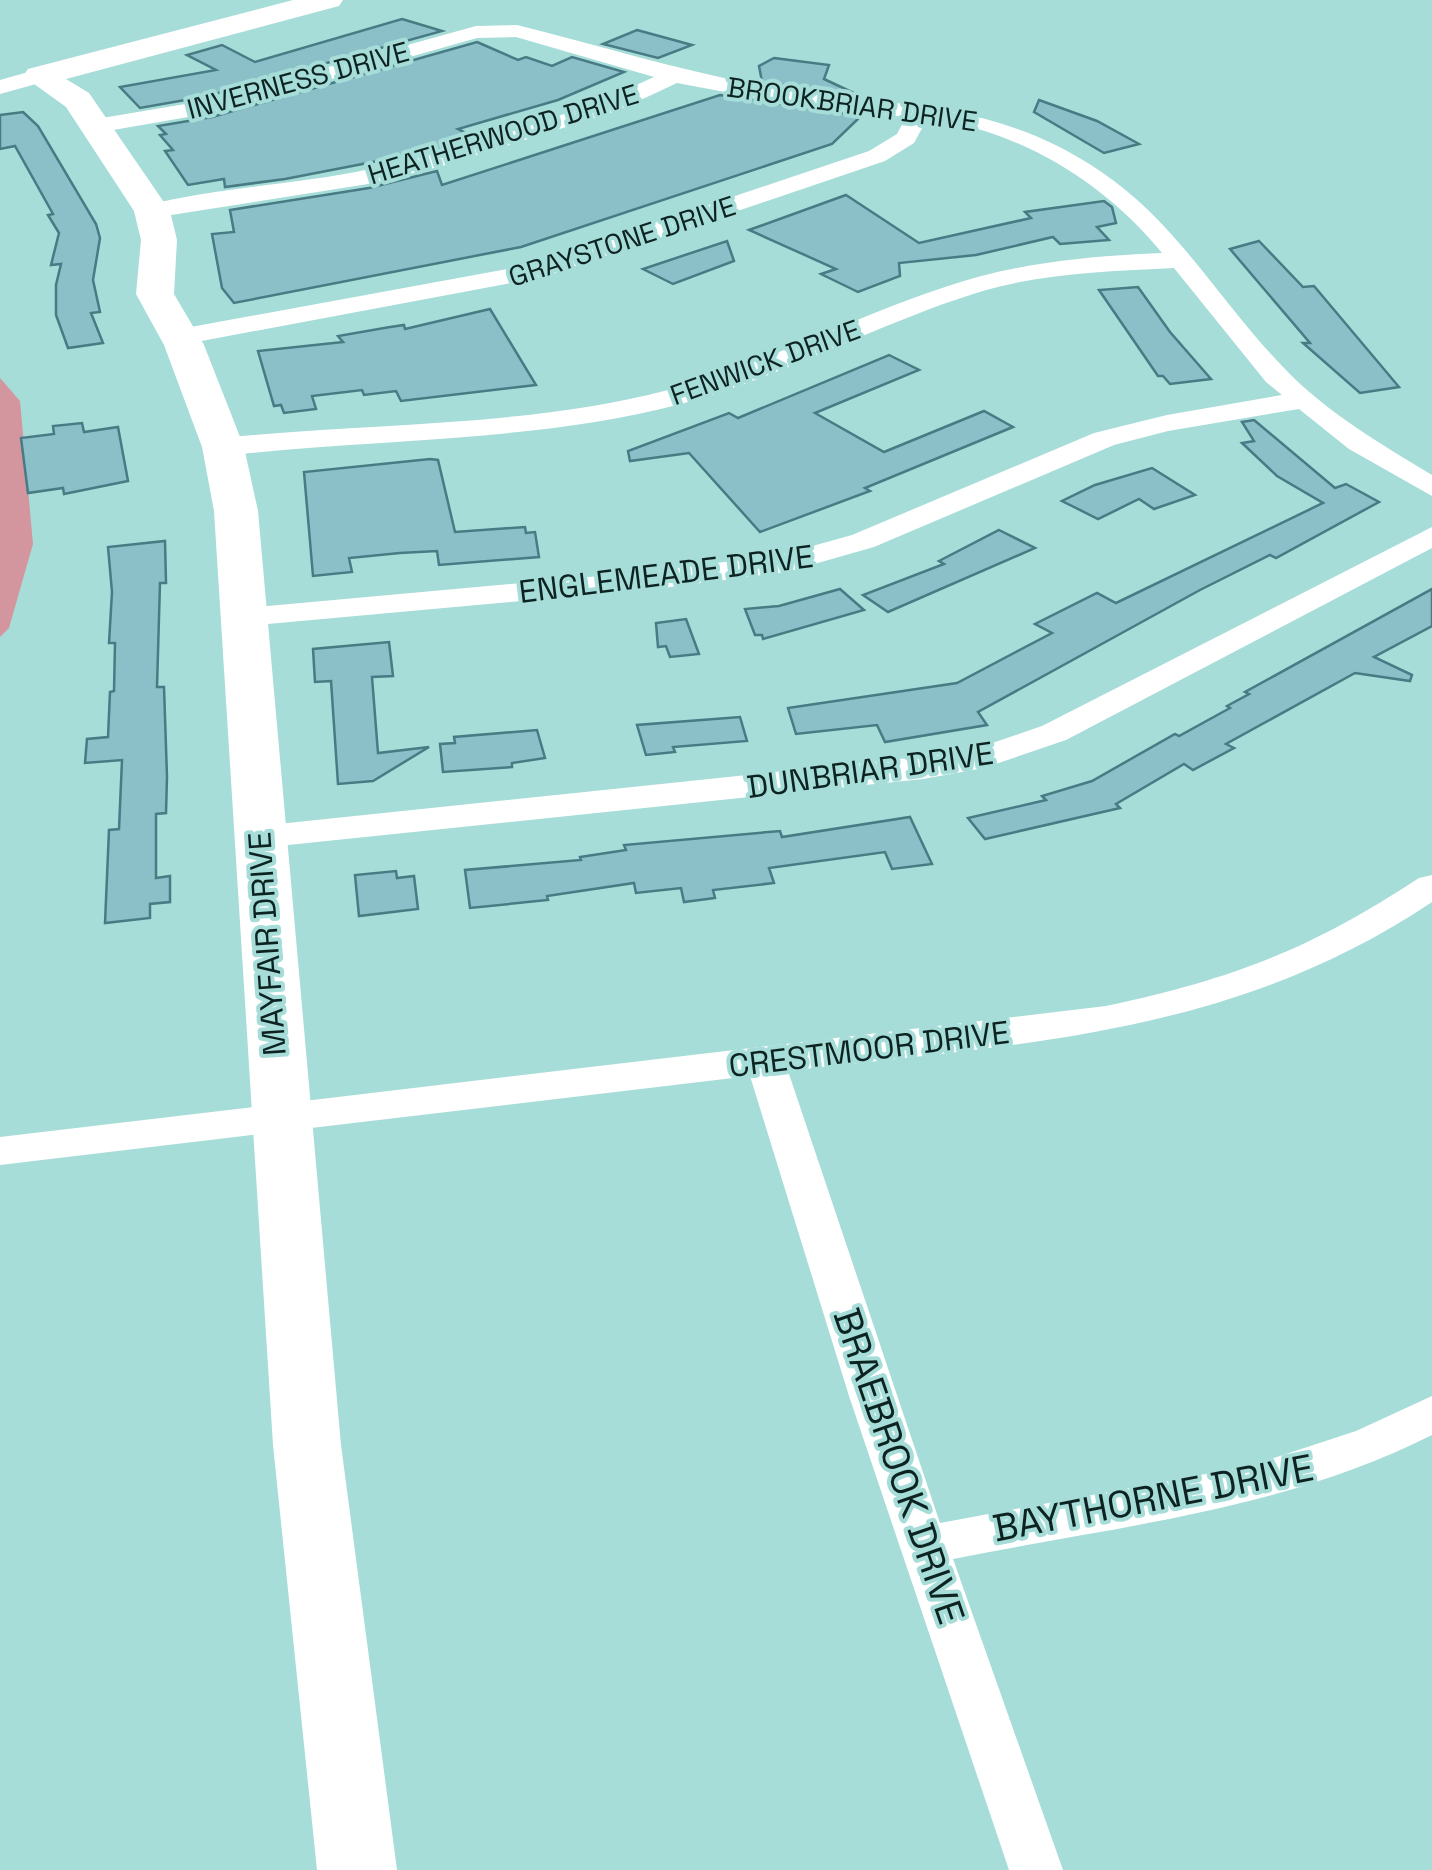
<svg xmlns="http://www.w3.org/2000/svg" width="1432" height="1870" font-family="'Space Grotesk',sans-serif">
<rect width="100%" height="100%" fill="#a7ddd8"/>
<!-- green -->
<polygon fill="#d3969f" points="0,378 20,401 33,544 9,628 0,637"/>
<!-- building -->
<g fill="#8bc0c9" stroke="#487b84" stroke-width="2.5">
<polygon points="402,19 442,31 208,96 140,108 120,87 216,70 187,55 222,45 255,62"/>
<polygon points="637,30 692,45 658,58 603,44"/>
<polygon points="477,42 518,60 526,57 552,66 572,57 624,72 558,100 458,129 472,136 440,149 285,179 225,187 224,179 188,185 165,151 173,150 160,135 166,134 158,126 212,117"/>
<polygon points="774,58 829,65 824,79 858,95 762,82 759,66"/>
<polygon points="720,95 861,116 832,144 521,247 234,303 222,288 212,234 234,232 230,210 369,188 437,171 442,185"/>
<polygon points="1039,100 1097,121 1139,144 1104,153 1034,112"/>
<polygon points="23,112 38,126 96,224 100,238 93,280 100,312 91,313 103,343 68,348 56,315 56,285 61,264 51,265 59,233 48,215 53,214 15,146 0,149 0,115"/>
<polygon points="846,195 919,243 1031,218 1025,212 1104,201 1112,207 1116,223 1097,227 1109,240 1060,244 1053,237 976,255 899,263 900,276 858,292 821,274 836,269 749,230"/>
<polygon points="727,241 734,261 673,284 643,269"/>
<polygon points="1259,241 1303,287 1314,286 1399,387 1360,393 1303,343 1310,343 1230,249"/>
<polygon points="1138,287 1170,332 1211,379 1170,384 1163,376 1158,376 1099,290"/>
<polygon points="490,309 536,385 401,401 396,391 364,395 362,390 312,396 316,409 284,413 281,405 274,406 258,351 343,342 338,336 390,327 404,325 405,329"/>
<polygon points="889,355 919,370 815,413 884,452 984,411 1013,427 865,488 870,491 760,532 689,453 630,461 628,451 729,413 738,418"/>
<polygon points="1254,420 1335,488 1346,484 1379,502 1276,558 1270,555 1200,590 978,712 987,725 885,742 877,725 796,734 788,708 957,683 1052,633 1035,624 1097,593 1116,603 1323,503 1277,476 1242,443 1254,441 1242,422"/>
<polygon points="82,423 84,432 118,427 128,481 64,494 63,488 28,493 21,438 54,434 53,426"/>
<polygon points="430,459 438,460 455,532 525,527 526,533 535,532 539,557 439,565 437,551 400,553 349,558 352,572 313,576 304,472"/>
<polygon points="1152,468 1195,495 1154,509 1139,499 1098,519 1062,501 1095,485"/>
<polygon points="999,530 1035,548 888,612 863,595 944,564 939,561"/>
<polygon points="165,541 166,583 160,583 157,687 164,687 167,777 166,813 156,814 156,878 170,876 170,902 150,904 150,918 105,923 109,830 119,829 122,760 85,763 87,739 108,737 110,692 114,691 115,643 109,643 112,592 108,547"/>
<polygon points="840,589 864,610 763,639 762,635 755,635 745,609 779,606"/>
<polygon points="1432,589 1432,626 1374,657 1412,675 1410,681 1355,673 1226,744 1234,748 1193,770 1184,764 1116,804 1120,808 985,839 968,818 1046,800 1042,796 1092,781 1175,734 1179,736 1230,708 1227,706 1249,694 1245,692"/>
<polygon points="686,619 699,654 670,657 666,646 658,647 656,623"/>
<polygon points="389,642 393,676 372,677 378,753 429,747 373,781 338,784 331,681 315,682 313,649"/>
<polygon points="740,717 747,741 673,747 675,752 646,755 637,725"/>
<polygon points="537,730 545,758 512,763 512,767 443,772 440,744 455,743 454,737"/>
<polygon points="910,817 932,864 892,869 885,852 769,868 774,883 713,890 715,898 684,902 681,888 636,893 634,883 547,896 548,900 470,908 465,870 581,860 580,857 626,850 624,845 780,831 782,837"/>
<polygon points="396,871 397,878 414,876 418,909 359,916 355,875"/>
</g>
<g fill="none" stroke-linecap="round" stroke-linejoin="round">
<!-- street -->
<g fill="#fff" fill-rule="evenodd">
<path d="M 517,25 C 598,45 677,70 759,85 C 884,108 990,96 1100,171 C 1178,223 1220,303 1285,369 C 1326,412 1381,444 1432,475 L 1432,496 L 1349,449 L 1299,409 L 1168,431 L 1114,445 L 874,547 L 786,572 L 655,589 L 246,626 L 235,624 L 230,617 L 235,610 L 246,608 L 655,571 L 784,554 L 852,535 L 1094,433 L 1167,415 L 1282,395 L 1266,382 L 1174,268 C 1111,271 1047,273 986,290 C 882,321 786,376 681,404 C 532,443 375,438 223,456 L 213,453 L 209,447 L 213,441 L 223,438 C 370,422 523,428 668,390 C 763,365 851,318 945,287 C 1015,263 1088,256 1162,253 C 1105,183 1019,129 927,119 L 914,143 L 885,161 L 543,277 L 180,345 L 171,343 L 167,337 L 171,331 L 180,329 L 529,265 L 869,151 L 897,134 L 906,117 L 794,105 L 677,83 L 617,111 L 442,166 L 368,184 L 152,218 L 143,216 L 140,211 L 143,206 C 218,187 296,185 370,169 C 466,149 565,118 654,77 L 516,37 L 477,38 L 211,113 L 96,133 L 85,126 L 96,119 L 209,100 L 476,26 Z"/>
<polygon points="39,69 47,71 50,76 47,81 0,94 0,80"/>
<polygon points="1432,527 1432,548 1066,740 984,768 923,779 259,848 246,845 241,837 246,829 259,826 966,752 1042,726"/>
<path d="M 1432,875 L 1432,902 C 1233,1036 1019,1044 788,1071 L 940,1523 L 1249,1466 L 1356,1431 L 1432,1396 L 1432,1435 C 1282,1511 1116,1526 953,1559 L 1063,1870 L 1009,1870 L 849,1396 L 750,1076 L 0,1165 L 0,1137 L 1106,1006 C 1233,979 1311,949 1419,878 Z"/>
</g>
<!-- secondary -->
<polygon fill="#fff" fill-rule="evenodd" points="293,0 343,0 339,6 66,79 89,93 170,211 177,240 174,294 204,345 244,447 258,511 341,1445 397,1870 317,1870 273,1445 214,511 202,447 164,345 136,294 141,240 134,211 66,107 23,76 28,69"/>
</g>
<g text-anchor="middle" stroke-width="8" stroke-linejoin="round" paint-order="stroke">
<!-- far-street labels -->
<g font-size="28" fill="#0d2321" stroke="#a7ddd8">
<text transform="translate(298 80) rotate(-15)" y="10">INVERNESS DRIVE</text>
<text transform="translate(852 104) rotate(8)" y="10">BROOKBRIAR DRIVE</text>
<text transform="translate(503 134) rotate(-17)" y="10">HEATHERWOOD DRIVE</text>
<text transform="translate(622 241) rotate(-18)" y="10">GRAYSTONE DRIVE</text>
<text transform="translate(765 362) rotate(-20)" y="10">FENWICK DRIVE</text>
</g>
<!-- street labels -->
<g font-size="32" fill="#0d2321" stroke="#a7ddd8">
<text transform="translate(666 574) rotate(-7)" y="11">ENGLEMEADE DRIVE</text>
<text transform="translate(870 770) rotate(-8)" y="11">DUNBRIAR DRIVE</text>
<text transform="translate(267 944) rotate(-94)" y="11">MAYFAIR DRIVE</text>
<text transform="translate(869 1049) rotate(-7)" y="11">CRESTMOOR DRIVE</text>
</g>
<!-- near-street labels -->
<g font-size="38" fill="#0d2321" stroke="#a7ddd8">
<text transform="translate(899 1466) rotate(71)" y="13">BRAEBROOK DRIVE</text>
<text transform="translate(1153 1498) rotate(-11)" y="13">BAYTHORNE DRIVE</text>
</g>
</g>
</svg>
